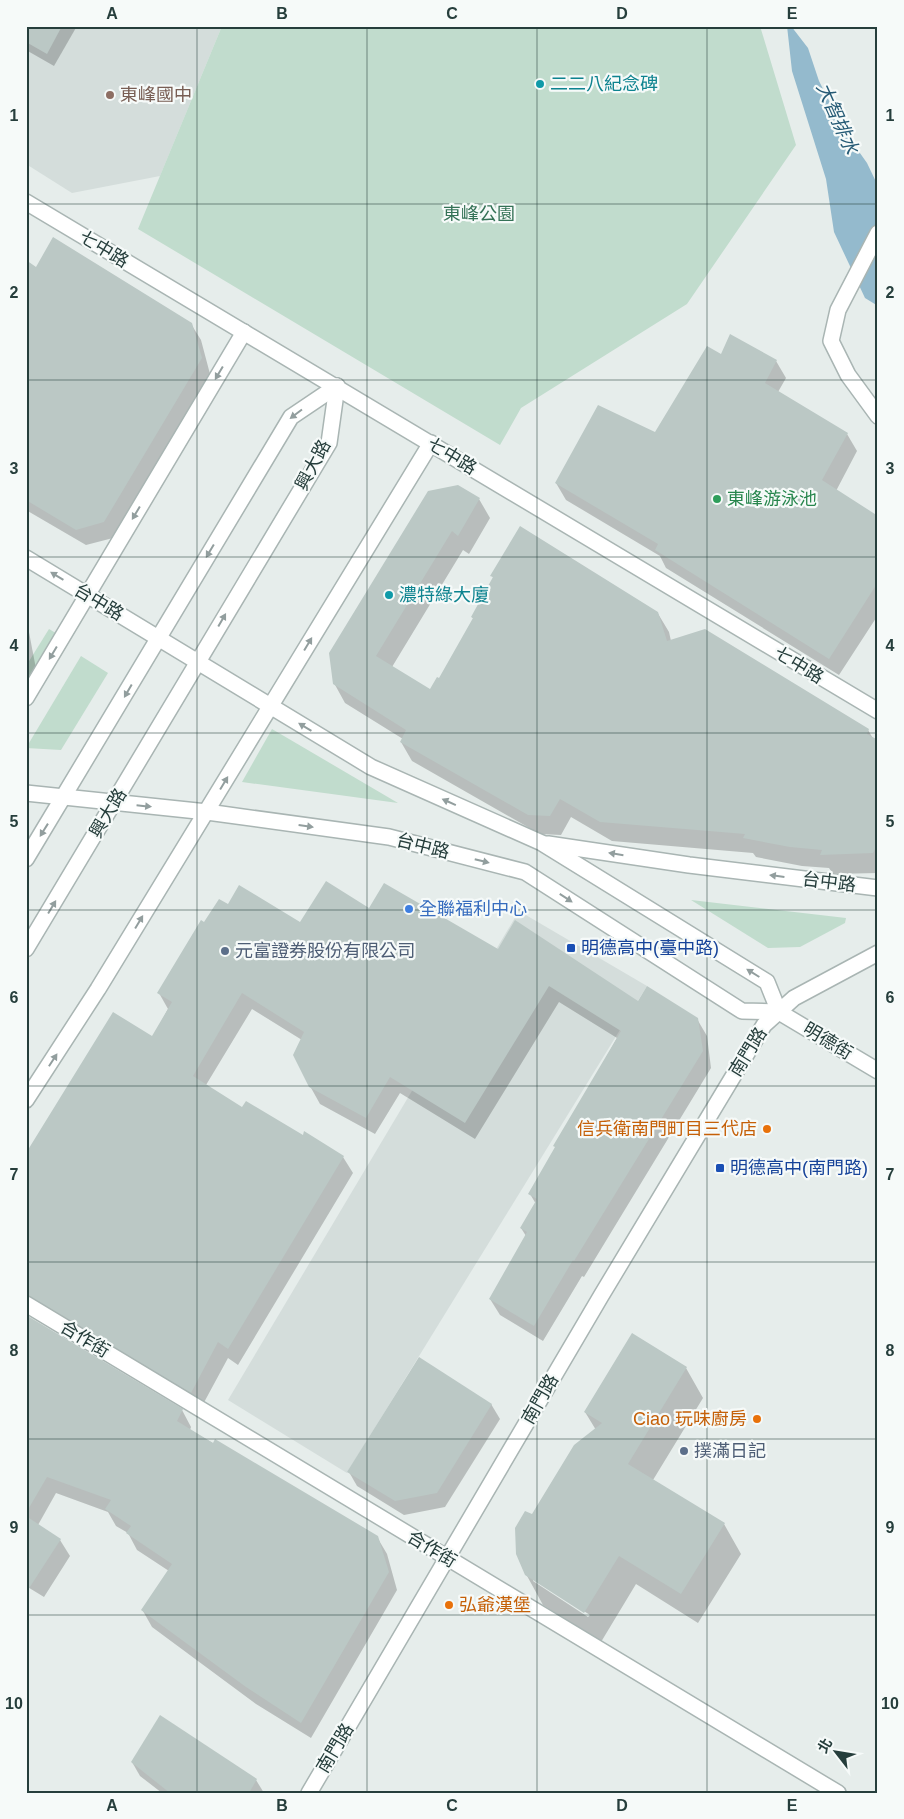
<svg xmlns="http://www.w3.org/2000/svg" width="904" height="1819" font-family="Arial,'Noto Sans TC',sans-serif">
<rect width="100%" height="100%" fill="#e6edeb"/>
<!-- built -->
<g fill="#d4dddb">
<polygon points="26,26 222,26 160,176 72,193 26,164"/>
<polygon points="519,911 647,986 347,1473 228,1400"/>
</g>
<!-- green -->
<g fill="#c1dccd">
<polygon points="222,26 760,26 796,145 687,304 521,408 500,445 138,229"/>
<polygon points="49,629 64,638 26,699 26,666"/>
<polygon points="81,656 108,673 61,750 26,748"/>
<polygon points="272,729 398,803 242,782"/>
<polygon points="691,900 846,918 845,923 800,947 768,948"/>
</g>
<!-- water -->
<polygon fill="#94bacd" points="787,26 791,26 808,48 819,81 845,132 867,163 878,186 878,306 865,298 834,232 826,179 792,71"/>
<!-- shadow -->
<g fill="#0003" fill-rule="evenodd">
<polygon points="26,26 77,26 54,66 26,50"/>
<polygon points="26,262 37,268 191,324 201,340 210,374 113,538 86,545 26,510"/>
<polygon points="721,356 776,361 786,378 778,392 847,434 857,451 836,491 878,517 878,615 839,675 666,568 660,556 566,500 556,483 655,433"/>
<polygon points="479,499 490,518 469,554 463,550 392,667 430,691 440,680 474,620 472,617 494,579 492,576 657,612 669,632 671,641 868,730 874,740 878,742 878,873 833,874 829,868 802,866 756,857 753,853 612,841 571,817 561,835 540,834 412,761 401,742 403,739 345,703 334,683 330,654"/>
<polygon points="26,628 29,632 36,669 26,686"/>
<polygon points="228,906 300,924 369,910 498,950 639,1002 697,1019 707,1036 711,1068 584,1277 582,1276 543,1341 500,1315 490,1299 526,1236 521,1228 536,1204 530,1194 617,1038 559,1002 475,1139 400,1093 375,1134 320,1104 310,1086 302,1040 252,1009 206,1085 243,1109 343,1157 353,1173 238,1365 228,1358 201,1408 32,1312 26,1317 182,1410 191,1427 190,1430 377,1537 387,1554 397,1590 311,1738 256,1704 152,1627 143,1611 169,1571 137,1550 128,1533 116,1526 108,1512 56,1493 38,1525 60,1540 70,1556 44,1597 26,1586 26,1155 153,1037 168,1009 159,993 205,924"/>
<path d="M 686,1368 L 703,1398 L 653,1480 L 724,1524 L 741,1554 L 698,1623 L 636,1584 L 601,1642 L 543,1605 L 526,1574 L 532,1516 L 596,1430 L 585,1412 ZM 533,1578 L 590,1615 L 588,1617 L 533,1581 Z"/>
<polygon points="491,1404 500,1419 445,1507 404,1515 357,1486 349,1472"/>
<polygon points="132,1762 256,1780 264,1793 162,1793 140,1776"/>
</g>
<!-- building -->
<g fill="#bbc8c5">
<polygon points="26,26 62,26 47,54 26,42"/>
<polygon points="53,237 192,323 202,358 104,522 76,530 26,500 26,260 36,267"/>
<polygon points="730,334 777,360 765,383 848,433 822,480 878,516 878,582 829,659 655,550 658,544 555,483 598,405 655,432 707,346 721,354"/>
<polygon points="458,485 480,498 458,536 452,531 376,656 430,689 437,677 439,678 473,618 471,617 493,577 490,576 520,526 658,612 667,641 705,629 869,729 867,734 878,740 878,843 873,853 820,855 822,850 790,847 743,838 745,834 600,822 560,799 550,816 528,815 400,742 406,730 333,684 329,653 428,491"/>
<polygon points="326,881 369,908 384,883 498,949 515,920 638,1001 647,986 698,1018 703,1051 574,1261 573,1260 534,1326 489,1299 527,1232 520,1228 537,1199 528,1194 555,1147 553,1146 621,1031 549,986 465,1123 390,1077 366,1118 309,1087 293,1055 304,1032 242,993 193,1076 242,1107 246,1101 303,1135 304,1131 344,1156 228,1349 218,1342 191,1393 26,1295 26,1153 113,1012 152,1036 172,1002 157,993 201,920 204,922 219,899 228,904 239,885 300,922"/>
<polygon points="26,1315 183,1409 177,1421 213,1443 215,1439 378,1536 389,1572 301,1723 246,1687 141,1610 172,1564 126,1533 131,1526 105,1509 111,1500 47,1477 26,1513"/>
<polygon points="632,1333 687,1367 628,1464 725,1523 681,1594 619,1556 584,1613 525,1575 516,1554 515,1528 525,1511 532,1514 574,1445 602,1423 584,1412"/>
<polygon points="419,1357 492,1404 437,1493 395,1501 347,1472"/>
<polygon points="26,1516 61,1539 26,1593"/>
<polygon points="160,1715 257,1779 249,1793 170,1793 131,1762"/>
</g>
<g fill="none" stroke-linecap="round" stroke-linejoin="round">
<!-- minor casing -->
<g stroke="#a9b5b3" stroke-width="18">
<g id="minor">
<polyline points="26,202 878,711"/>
<polyline points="878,233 838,310 831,341 848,375 878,416"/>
<polyline points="26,558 371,767 542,843 767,982 779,1012"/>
<polyline points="26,698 244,332"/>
<polyline points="26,793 207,812 389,837 525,872 742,1011 779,1012"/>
<polyline points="548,844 689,865 878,888"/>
<polyline points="26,859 291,417 337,386"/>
<polyline points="26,949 329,443 337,386"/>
<polyline points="779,1012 878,1071"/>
<polyline points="26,1100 98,989 431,443"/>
<polyline points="26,1304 838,1793"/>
<polyline points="309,1793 601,1296 764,1025 794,998 878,953"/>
</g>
</g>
<!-- minor -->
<use href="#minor" stroke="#fff" stroke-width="15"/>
</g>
<!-- one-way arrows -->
<defs><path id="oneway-solid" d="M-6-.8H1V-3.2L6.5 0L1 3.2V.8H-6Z" transform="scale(1.25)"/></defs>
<g fill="#929e9e">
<use href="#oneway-solid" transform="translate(219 373) rotate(121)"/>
<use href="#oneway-solid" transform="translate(296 414) rotate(143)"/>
<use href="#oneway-solid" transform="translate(136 513) rotate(121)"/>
<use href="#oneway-solid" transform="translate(210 551) rotate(121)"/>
<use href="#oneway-solid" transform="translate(57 576) rotate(-149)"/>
<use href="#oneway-solid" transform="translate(222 620) rotate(-60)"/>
<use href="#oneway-solid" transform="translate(308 644) rotate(-59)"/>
<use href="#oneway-solid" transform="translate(53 653) rotate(121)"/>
<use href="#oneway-solid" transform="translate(128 691) rotate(120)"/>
<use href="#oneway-solid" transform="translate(305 727) rotate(-149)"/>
<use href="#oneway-solid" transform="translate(224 783) rotate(-59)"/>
<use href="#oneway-solid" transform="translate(449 802) rotate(-156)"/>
<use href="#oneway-solid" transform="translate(144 806) rotate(6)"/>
<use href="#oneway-solid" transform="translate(306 826) rotate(8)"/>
<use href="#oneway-solid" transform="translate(44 830) rotate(122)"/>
<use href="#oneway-solid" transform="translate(616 854) rotate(-171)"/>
<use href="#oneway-solid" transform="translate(482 861) rotate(14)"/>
<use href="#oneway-solid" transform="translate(777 876) rotate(-173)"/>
<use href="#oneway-solid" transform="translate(566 898) rotate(33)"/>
<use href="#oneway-solid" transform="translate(52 907) rotate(-59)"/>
<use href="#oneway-solid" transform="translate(139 922) rotate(-59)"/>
<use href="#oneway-solid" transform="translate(753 973) rotate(-148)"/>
<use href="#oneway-solid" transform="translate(53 1060) rotate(-57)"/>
</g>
<!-- grid -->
<path fill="none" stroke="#263e3c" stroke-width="1" stroke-opacity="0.55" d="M 197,26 L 197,1793M 367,26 L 367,1793M 537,26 L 537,1793M 707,26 L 707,1793M 26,204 L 878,204M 26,380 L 878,380M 26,557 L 878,557M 26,733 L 878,733M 26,910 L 878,910M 26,1086 L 878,1086M 26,1262 L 878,1262M 26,1439 L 878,1439M 26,1615 L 878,1615"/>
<!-- markers -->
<g fill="#0f9aa8" stroke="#f6faf9" stroke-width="2">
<circle cx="540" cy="84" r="5"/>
<circle cx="389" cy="595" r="5"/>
</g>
<circle fill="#8d6e63" stroke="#f6faf9" stroke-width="2" cx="110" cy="95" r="5"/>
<circle fill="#2e9e5b" stroke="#f6faf9" stroke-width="2" cx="717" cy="499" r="5"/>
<circle fill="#3f7fe0" stroke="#f6faf9" stroke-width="2" cx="409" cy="909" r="5"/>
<g fill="#1a4fb4" stroke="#f6faf9" stroke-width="2">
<rect x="566" y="943" width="10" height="10" rx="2.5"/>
<rect x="715" y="1163" width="10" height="10" rx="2.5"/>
</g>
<g fill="#5c6f8a" stroke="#f6faf9" stroke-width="2">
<circle cx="225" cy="951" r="5"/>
<circle cx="684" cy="1451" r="5"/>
</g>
<g fill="#e8710a" stroke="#f6faf9" stroke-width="2">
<circle cx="767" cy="1129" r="5"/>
<circle cx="757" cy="1419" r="5"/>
<circle cx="449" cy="1605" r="5"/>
</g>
<g text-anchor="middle" stroke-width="4.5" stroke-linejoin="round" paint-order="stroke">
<!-- culture labels -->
<g font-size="18" fill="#0d838f" stroke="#f6faf9" text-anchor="start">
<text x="550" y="90">二二八紀念碑</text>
<text x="399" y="601">濃特綠大廈</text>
</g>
<!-- education labels -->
<g font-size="18" fill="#785e54" stroke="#f6faf9" text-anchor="start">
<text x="120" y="101">東峰國中</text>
</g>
<!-- park labels -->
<g font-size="18" fill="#347256" stroke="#f6faf9">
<text x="479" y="220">東峰公園</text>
</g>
<!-- street labels -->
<g font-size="18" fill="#263e3c" stroke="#f6faf9">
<text transform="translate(104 249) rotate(31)" y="6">七中路</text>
<text transform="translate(452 456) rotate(31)" y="6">七中路</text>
<text transform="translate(313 465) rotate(-62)" y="6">興大路</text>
<text transform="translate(99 602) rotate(31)" y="6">台中路</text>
<text transform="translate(799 665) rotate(31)" y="6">七中路</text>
<text transform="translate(108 813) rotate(-59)" y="6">興大路</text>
<text transform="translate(423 846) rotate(14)" y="6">台中路</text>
<text transform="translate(829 882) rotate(7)" y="6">台中路</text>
<text transform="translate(828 1041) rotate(31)" y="6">明德街</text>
<text transform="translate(748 1052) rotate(-58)" y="6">南門路</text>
<text transform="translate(85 1339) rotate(31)" y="6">合作街</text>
<text transform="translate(540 1399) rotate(-60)" y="6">南門路</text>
<text transform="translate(432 1549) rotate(31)" y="6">合作街</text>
<text transform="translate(335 1748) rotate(-59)" y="6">南門路</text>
</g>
<!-- leisure labels -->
<g font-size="18" fill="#27864d" stroke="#f6faf9" text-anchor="start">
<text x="727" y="505">東峰游泳池</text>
</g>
<!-- shop labels -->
<g font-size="18" fill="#366cbe" stroke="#f6faf9" text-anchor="start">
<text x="419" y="915">全聯福利中心</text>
</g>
<!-- transit labels -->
<g font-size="18" fill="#164399" stroke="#f6faf9" text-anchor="start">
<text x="581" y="954">明德高中(臺中路)</text>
<text x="730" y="1174">明德高中(南門路)</text>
</g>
<!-- service labels -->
<g font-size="18" fill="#4e5e75" stroke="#f6faf9" text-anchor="start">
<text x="235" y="957">元富證券股份有限公司</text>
<text x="694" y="1457">撲滿日記</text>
</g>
<!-- food labels -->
<g font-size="18" fill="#c56008" stroke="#f6faf9" text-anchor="end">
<text x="757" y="1135">信兵衛南門町目三代店</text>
<text x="747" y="1425">Ciao 玩味廚房</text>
<text x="459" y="1611" text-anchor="start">弘爺漢堡</text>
</g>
<!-- water labels -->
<g font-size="19" font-style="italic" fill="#255a75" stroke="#f6faf9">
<text transform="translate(838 118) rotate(66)" y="7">大智排水</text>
</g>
</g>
<!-- border -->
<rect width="904" height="1819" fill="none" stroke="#f6faf9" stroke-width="55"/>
<!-- north arrow -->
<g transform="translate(836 1752) rotate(301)" stroke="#f6faf9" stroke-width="4" paint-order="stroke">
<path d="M0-4L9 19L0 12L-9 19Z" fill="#263e3c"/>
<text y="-8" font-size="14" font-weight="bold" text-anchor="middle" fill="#263e3c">北</text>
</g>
<rect x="28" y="28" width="848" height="1764" fill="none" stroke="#263e3c" stroke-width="2"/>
<g font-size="16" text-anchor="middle" font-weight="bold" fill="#263e3c">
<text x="112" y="19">A</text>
<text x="282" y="19">B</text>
<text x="452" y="19">C</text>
<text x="622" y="19">D</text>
<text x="792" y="19">E</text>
<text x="14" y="121">1</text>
<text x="890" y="121">1</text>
<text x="14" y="298">2</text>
<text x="890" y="298">2</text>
<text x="14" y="474">3</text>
<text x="890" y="474">3</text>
<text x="14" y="651">4</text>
<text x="890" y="651">4</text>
<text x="14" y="827">5</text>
<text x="890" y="827">5</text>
<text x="14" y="1003">6</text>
<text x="890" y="1003">6</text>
<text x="14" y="1180">7</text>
<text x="890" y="1180">7</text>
<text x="14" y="1356">8</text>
<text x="890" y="1356">8</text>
<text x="14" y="1533">9</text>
<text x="890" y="1533">9</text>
<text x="14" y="1709">10</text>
<text x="890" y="1709">10</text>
<text x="112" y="1811">A</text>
<text x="282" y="1811">B</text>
<text x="452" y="1811">C</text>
<text x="622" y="1811">D</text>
<text x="792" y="1811">E</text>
</g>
</svg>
